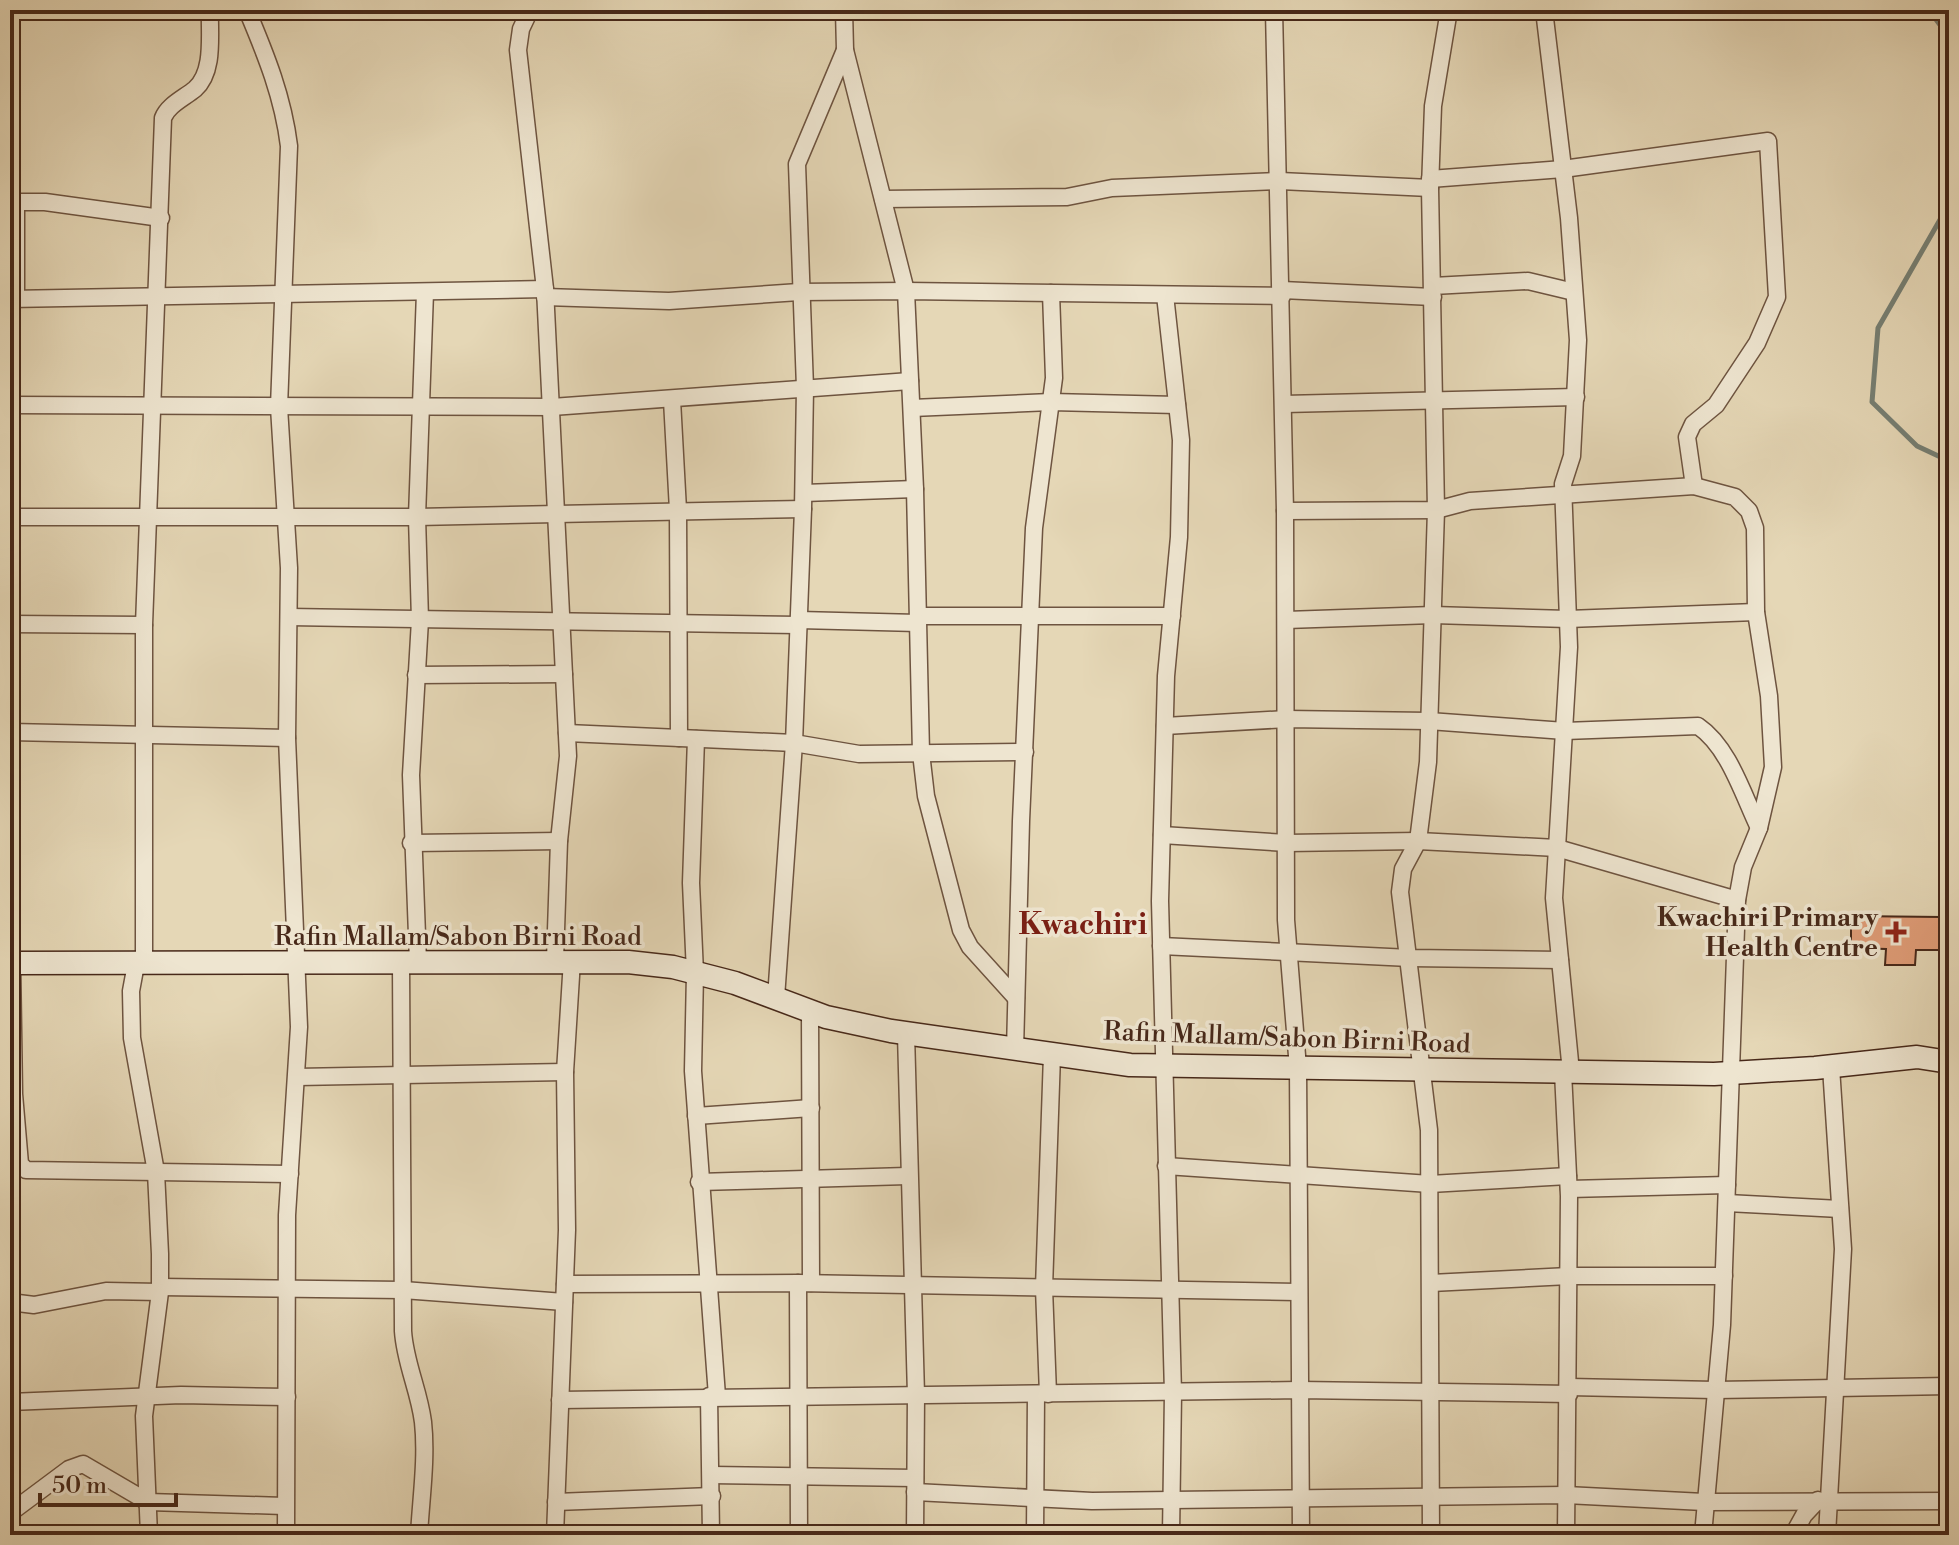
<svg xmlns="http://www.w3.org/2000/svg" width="1959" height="1545" font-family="'Libre Bodoni',serif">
<rect width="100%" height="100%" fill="#e5d7b6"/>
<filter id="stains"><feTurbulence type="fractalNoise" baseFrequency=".0025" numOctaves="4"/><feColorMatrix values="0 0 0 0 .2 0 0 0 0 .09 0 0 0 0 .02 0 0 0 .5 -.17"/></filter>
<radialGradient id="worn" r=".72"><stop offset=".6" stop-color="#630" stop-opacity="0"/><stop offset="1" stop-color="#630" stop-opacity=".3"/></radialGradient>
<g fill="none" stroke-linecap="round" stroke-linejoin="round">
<!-- stream -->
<g stroke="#767f73" stroke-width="5">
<polyline points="1929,10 1949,37"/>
<polyline points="1949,213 1941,218 1878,328 1872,402 1917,446 1949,461"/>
</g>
</g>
<!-- building -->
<polygon fill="#e19d78" stroke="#472819" stroke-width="2" points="1851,916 1941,917 1940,950 1916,950 1915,965 1885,965 1886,949 1851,948"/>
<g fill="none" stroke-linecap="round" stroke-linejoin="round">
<!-- street casing -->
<g stroke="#6e5440" stroke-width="19">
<g id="street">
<path d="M 247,10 C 266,55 283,97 289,146 L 279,407 L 289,568 L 287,738 L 299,1027 L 287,1215 L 286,1535"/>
<polyline points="530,10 521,29 518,50 545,289 568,756 559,841 555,960"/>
<polyline points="844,10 845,50 906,291 915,489 921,753 926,796 961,930 970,947 1016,998"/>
<polyline points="1274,10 1285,511 1286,920 1298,1068 1301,1535"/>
<polyline points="1544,10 1569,218 1578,340 1572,456 1563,484 1569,647 1554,898 1571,1072"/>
<polyline points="1430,179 1563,169 1768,141 1777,297 1757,343 1716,405 1693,424 1687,437 1694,486"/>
<polyline points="883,199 1067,197 1112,188 1280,181 1430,188"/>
<polyline points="10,202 45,202 161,218"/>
<polyline points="1433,286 1528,281 1574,292"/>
<polyline points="1282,290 1433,297"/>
<polyline points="1165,295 1181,440 1179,537 1166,676 1160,901 1173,1393 1171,1535"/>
<polyline points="545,297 669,301 799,292 906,291 1282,296"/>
<polyline points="10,299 545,289"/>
<polyline points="16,299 16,202"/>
<polyline points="672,400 678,510 679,738"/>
<polyline points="1284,404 1576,397"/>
<polyline points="10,405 552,407 910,381"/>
<polyline points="912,408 1051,402 1177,405"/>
<polyline points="804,493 915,489"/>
<polyline points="1285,511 1436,510 1470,501 1694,486 1735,497 1749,511 1755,528 1756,612 1769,696 1773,767 1759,828 1743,867 1737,900 1722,1325 1703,1535"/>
<polyline points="10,517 417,517 803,509"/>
<polyline points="918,616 1172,616"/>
<polyline points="289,617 799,625"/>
<polyline points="799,620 918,623"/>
<polyline points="1286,620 1433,615 1568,619 1756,612"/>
<polyline points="10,624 144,625"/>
<polyline points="416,675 564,674"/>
<path d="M 1165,726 L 1287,719 L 1429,721 L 1565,731 L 1698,726 C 1729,747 1743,795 1759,828"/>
<polyline points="10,732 287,738"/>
<polyline points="567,733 794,743 859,754 1025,752"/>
<polyline points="696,739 691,883 695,973 693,1071 717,1396"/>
<polyline points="1162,835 1287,843 1418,841 1557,848 1737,900"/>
<polyline points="411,843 559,841"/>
<polyline points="1161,946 1410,958 1560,960"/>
<path d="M 401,962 L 403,1331 C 405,1363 419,1390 423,1422 C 427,1458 421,1498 419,1535"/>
<polyline points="418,962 411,775 420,620 417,517 425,292"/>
<polyline points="12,963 14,1094 20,1164 26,1170 290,1174"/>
<polyline points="136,964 131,991 132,1038 156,1172 160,1254 160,1292 144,1416 149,1535"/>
<path d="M 144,964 L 144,625 L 163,118 C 168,105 184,98 195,89 C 215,71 209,34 210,10"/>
<polyline points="776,998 794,743 803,509 805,388 797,164 845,50"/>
<polyline points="810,1011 811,1283"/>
<polyline points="906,1034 916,1395 915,1535"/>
<polyline points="1015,1050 1021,821 1034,528 1054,378 1051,293"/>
<polyline points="1563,1072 1569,1196 1566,1535"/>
<polyline points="297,1077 565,1072"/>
<polyline points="696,1116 811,1108"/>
<polyline points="1166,1166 1430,1184 1568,1176"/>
<polyline points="699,1182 907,1176"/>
<polyline points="1569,1189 1727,1185"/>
<polyline points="1727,1203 1840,1209"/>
<polyline points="798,1283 799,1535"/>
<polyline points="1431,1283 1569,1276 1724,1276"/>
<polyline points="565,1284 798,1283 1297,1292"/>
<polyline points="160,1287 403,1290 564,1302"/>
<polyline points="10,1302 34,1305 106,1291 160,1292"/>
<polyline points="1569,1387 1715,1390 1949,1386"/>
<polyline points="1048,1394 1044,1288 1052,1055"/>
<polyline points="709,1396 711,1535"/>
<polyline points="560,1400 1299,1390 1569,1394"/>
<polyline points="10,1402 181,1395 287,1397"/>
<polyline points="711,1475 915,1478"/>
<polyline points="915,1492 1092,1501 1566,1495 1704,1502 1949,1501"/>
<polyline points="556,1502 712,1496"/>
<polyline points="10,1513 69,1469 83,1464 148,1502 284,1506"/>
<polyline points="555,1535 567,1230 565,1072 572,960"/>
<polyline points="1035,1535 1036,1394"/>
<polyline points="1431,1535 1429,1130 1400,892 1403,869 1418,841 1428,762 1436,510 1430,188 1433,106 1449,10"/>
<polyline points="1793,1535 1804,1515 1818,1500"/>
<polyline points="1827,1535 1843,1249 1831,1067"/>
</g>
</g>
<!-- secondary casing -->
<g stroke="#472819" stroke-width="25">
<polyline id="secondary" points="10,963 628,962 673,967 735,983 826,1017 891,1031 1130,1065 1714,1074 1815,1068 1917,1057 1949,1062"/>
</g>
<!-- street -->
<use href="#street" stroke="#eee5d0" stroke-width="16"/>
<!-- secondary -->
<use href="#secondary" stroke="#eee5d0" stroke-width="22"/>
</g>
<!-- markers -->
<path fill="#8f2418" stroke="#eee5d0" stroke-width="3" d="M1892 920h8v8h8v8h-8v8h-8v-8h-8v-8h8z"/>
<g text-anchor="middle" stroke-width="7" stroke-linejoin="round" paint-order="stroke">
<!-- poi labels -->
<g font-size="26" font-weight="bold" fill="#472819" stroke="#eee5d0" text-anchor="end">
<text x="1878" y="926">Kwachiri Primary<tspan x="1878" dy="30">Health Centre</tspan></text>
</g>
<!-- street labels -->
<g font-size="26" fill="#472819" stroke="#eee5d0">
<text x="458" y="945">Rafin Mallam/Sabon Birni Road</text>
<text transform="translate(1287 1037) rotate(2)" y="9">Rafin Mallam/Sabon Birni Road</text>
</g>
<!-- quarter labels -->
<g font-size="30" font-weight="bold" fill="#7a1f14" stroke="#eee5d0">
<text x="1083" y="934">Kwachiri</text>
</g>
</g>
<!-- margin -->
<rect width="1959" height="1545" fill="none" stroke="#e5d7b6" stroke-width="40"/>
<rect x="12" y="12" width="1935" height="1521" fill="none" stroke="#472819" stroke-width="4"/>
<rect x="20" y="20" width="1919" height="1505" fill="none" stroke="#472819" stroke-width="2"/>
<!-- scale -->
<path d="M40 1493v12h136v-12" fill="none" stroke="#472819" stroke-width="4"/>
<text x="52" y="1493" font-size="24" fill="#472819" stroke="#eee5d0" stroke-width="6" paint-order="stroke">50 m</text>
<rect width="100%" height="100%" filter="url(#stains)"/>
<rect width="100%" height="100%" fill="url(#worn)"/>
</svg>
